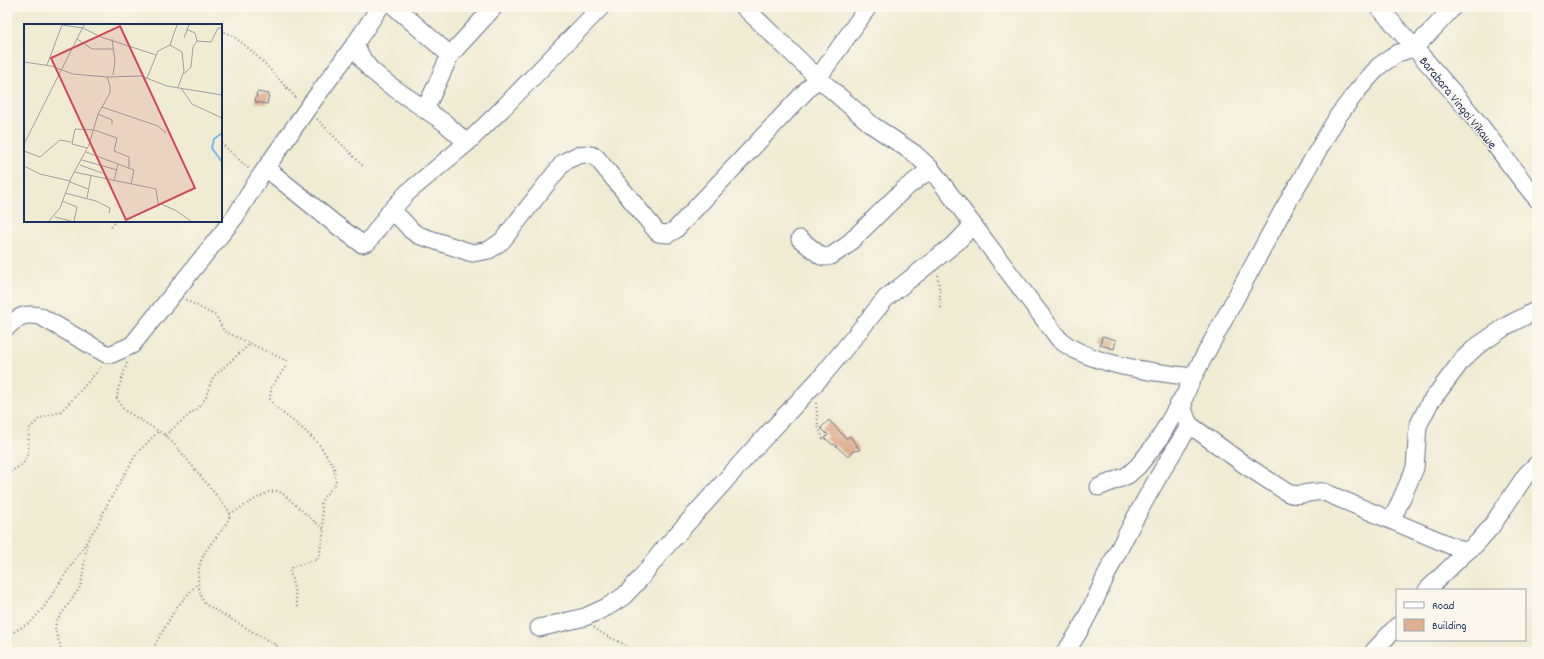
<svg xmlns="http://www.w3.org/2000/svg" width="1544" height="659" font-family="Dekko,sans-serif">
<rect width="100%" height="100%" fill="#fbf7ec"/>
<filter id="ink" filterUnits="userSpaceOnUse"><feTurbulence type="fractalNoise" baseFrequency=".025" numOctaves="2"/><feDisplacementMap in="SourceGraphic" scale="8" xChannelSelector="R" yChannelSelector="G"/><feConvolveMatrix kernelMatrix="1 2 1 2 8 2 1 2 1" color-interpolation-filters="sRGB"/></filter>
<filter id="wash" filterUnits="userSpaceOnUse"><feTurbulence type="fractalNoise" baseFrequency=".012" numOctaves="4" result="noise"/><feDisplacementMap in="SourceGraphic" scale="16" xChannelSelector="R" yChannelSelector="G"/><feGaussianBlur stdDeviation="0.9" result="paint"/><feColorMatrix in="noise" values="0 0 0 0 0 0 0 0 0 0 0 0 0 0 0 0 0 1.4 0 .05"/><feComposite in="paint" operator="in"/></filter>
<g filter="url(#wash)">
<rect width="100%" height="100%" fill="#f0ebd3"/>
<g id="blocks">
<!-- building -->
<g fill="#e0af91">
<polygon points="257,92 269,94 267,104 255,102"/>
<polygon points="1102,336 1116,340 1114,349 1100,345"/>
<polygon points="829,420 846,438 850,436 860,450 853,451 848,457 834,444 833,445 825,438 828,435 821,428"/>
</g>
</g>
</g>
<g filter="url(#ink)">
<use href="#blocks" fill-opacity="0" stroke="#667187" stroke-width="1"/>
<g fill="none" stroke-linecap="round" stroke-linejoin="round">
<!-- minor casing -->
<g stroke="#667187" stroke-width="19">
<g id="minor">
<polyline points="395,7 450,55"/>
<path d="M 744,7 L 818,78 L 872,125 L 915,154 L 931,169 L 1059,339 C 1088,365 1154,372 1193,377 L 1283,210 L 1338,116 L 1358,90 L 1379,66 L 1398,53 L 1414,48 L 1435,27 L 1453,7"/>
<path d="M 1379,7 C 1411,45 1444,80 1475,119 C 1496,145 1515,173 1537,199"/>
<polyline points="355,44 363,60 371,70 388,84 445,123 467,143"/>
<polyline points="425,110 450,55 494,7"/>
<polyline points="266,168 335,224 362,244 368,242 389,213 407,193 467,143 501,110 601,7"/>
<path d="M 389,213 L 401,219 L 412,231 L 418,235 L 466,251 L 473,253 L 489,250 L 502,241 L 563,163 C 574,156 584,151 596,157 L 658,233 L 668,234 L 675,230 L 818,78 L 868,7"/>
<polyline points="800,239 821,256 825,257 831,256 846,246 903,190 931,169"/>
<path d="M 7,327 C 20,316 23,313 40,316 L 106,354 L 112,354 L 132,345 L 235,217 L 259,178 L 307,109 L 355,44 L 380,7"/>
<path d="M 1190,425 L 1245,465 L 1288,493 C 1299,498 1312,490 1324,492 L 1466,552"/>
<polyline points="1099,487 1128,475 1138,466 1158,441 1183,397"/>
<polyline points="1392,520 1415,468 1418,426 1429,404 1463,359 1476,347 1508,325 1537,310"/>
<polyline points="1427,590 1466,552 1476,544 1491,527 1526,475 1537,464"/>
<polyline points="539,628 585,617 607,607 624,596 640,579 662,551 750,453 823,375 886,298 957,242 973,225"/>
<path d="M 1065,652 C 1086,625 1097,594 1112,563 C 1135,516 1162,469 1190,425 C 1178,405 1184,396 1193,377"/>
<polyline points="1373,652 1397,626"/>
</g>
</g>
<!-- path -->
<g stroke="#667187" stroke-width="2" stroke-dasharray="1 3" stroke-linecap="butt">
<polyline points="199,25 201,25"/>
<path d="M 221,30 C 248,41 277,78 297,99"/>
<polyline points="317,119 364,167"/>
<polyline points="221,143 249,169"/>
<polyline points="111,227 116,221"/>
<polyline points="938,275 941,310"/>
<polyline points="186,300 216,316 224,331 287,361 288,363 271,388 270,399 274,406 303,429 319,444 334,467 336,483 323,498 321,503 324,530 319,557 315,560 292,567 290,571 298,607"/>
<path d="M 127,363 L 118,390 L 117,398 L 124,410 L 165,435 L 176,446 L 230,512 C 230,520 225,525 221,531 C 215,539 208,546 204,554 C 196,569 196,590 205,604 L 276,645 L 285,652"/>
<polyline points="816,403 818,426 823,439"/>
<polyline points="165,435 201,405 206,397 209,387 214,376 250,344"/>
<polyline points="7,474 23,464 28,454 29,429 40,418 60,412 72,400 101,367"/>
<polyline points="230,514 268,492 277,491 282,493 323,529"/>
<path d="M 594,627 C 606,639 623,640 633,652"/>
<polyline points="7,636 31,622 44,607 98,524 108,503 137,453 159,431"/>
<polyline points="62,652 55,628 56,622 81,586 87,543"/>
<polyline points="151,652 176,608 198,583"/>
</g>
<!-- minor -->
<use href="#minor" stroke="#fff" stroke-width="17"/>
</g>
</g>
<g text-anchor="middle" stroke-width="3" stroke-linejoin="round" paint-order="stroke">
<!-- street labels -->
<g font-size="13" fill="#1b2f5e" stroke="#fbf7ec">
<text transform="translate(1459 102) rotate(51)" y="5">Barabara Vingoi Vikawe</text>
</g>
</g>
<!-- overview -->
<g transform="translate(24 24)">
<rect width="198" height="198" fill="#f0ebd3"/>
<path fill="none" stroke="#75bcec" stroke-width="2" d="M 198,109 L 190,115 L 188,124 L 198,138"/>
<path fill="none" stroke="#9ba0a4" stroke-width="1" d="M 38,1 L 59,4 L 77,13 L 132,31M 160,14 L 165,1M 53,15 L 68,25 L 89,25M 88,15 L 91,37 L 89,51M 173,17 L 187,18 L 194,4 L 198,4M 146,21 L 158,28 L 160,47 L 154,63M 0,38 L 27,42 L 49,50 L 83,53 L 86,62 L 86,69 L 74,90 L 65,121 L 47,154 L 36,184 L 25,197M 23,41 L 38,1M 160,50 L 167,43 L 169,23 L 173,17 L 171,9 L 162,5M 83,53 L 117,52 L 143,62 L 198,71M 123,54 L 134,27 L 146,21 L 153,1M 157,64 L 168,80 L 198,94M 78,83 L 134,102 L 142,109M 74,90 L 88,96 L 88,101M 0,120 L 60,1M 63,124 L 48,120 L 51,105 L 70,106 L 93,114 L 90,127 L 105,133 L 105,145M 0,127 L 16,133 L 36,116 L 47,118M 62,128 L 110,146 L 107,160M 58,136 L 93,146M 56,141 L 78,149M 0,142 L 16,150 L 46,157M 50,148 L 132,165 L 134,179 L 151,186 L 167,197M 90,157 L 94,140M 46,158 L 64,165M 41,169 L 72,177 L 86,184 L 85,189M 63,174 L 67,152M 38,177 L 53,183 L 50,197M 31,193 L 47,197"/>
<path fill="#d1495b" fill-opacity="0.15" stroke="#d1495b" stroke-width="2" d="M 96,2 L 171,164 L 102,196 L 27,34 Z"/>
<rect width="198" height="198" fill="none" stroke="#1b2f5e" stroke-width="2"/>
</g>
<!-- margin -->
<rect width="1544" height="659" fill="none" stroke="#fbf7ec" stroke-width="24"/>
<!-- legend -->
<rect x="1396" y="589" width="130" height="52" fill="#fbf7ec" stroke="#a1a7b3"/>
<rect x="1404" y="602" width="20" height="6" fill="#ffffff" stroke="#a1a7b3"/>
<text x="1432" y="609" font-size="12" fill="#1b2f5e">Road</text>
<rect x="1404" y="619" width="20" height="12" fill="#e0af91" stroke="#a1a7b3"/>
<text x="1432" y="629" font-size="12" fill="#1b2f5e">Building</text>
</svg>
